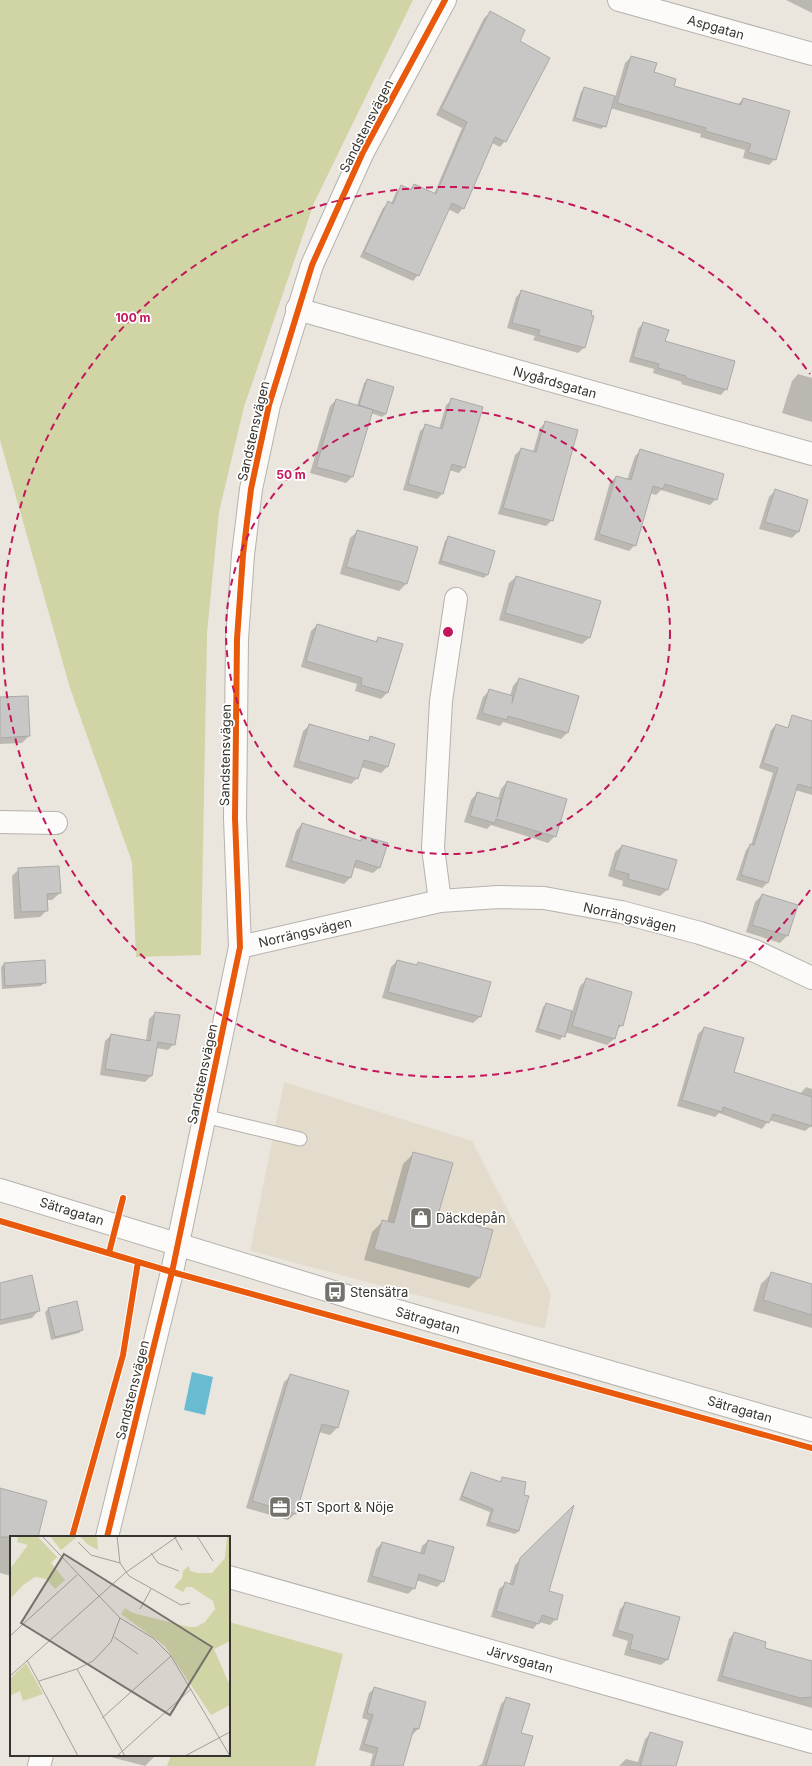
<svg xmlns="http://www.w3.org/2000/svg" width="812" height="1766" font-family="Inter,sans-serif">
<rect width="100%" height="100%" fill="#eae6de"/>
<!-- built -->
<polygon fill="#e3dccd" points="284,1082 472,1141 551,1294 545,1329 250,1251"/>
<!-- green -->
<g fill="#d1d4a4">
<polygon points="0,0 413,0 314,203 244,407 219,512 207,633 201,955 136,957 132,862 70,688 0,440"/>
<polygon points="229,1622 343,1654 315,1766 167,1766 171,1755 229,1755"/>
</g>
<!-- water -->
<polygon fill="#68bbd0" points="192,1372 213,1377 205,1415 184,1410"/>
<!-- shadow -->
<g fill="#0003">
<polygon points="786,0 812,0 812,13"/>
<polygon points="490,13 518,42 505,141 500,147 492,143 463,208 458,214 448,209 418,275 413,281 360,257 383,208 389,203 391,204 396,192 401,187 409,190 414,185 434,194 462,128 436,115 484,18"/>
<polygon points="631,57 673,87 737,105 743,99 775,159 769,165 743,158 745,150 700,137 701,134 610,108 605,126 601,129 572,121 581,92 585,88 615,97 625,63"/>
<polygon points="522,291 593,316 584,348 578,353 533,340 535,336 507,328 516,297"/>
<polygon points="643,323 664,342 726,389 721,395 681,384 682,382 653,373 654,369 629,362 638,329"/>
<polygon points="798,374 812,378 812,422 782,413 792,381"/>
<polygon points="367,380 386,414 382,417 371,413 352,477 346,483 310,473 330,406 336,400 357,406 364,383"/>
<polygon points="452,400 464,467 459,473 449,470 442,494 437,499 403,490 420,431 426,426 439,429 446,405"/>
<polygon points="546,422 552,520 546,526 498,514 515,455 521,449 533,452 540,428"/>
<polygon points="640,451 716,499 710,505 661,490 656,495 650,493 635,545 629,551 594,540 610,482 616,477 627,480 635,456"/>
<polygon points="775,491 806,500 798,532 792,538 759,529 769,497"/>
<polygon points="358,531 406,584 399,591 340,574 350,538"/>
<polygon points="449,537 487,575 484,578 438,564 445,541"/>
<polygon points="516,577 589,638 582,644 499,620 509,583"/>
<polygon points="317,625 375,642 378,638 402,645 387,693 381,699 355,691 357,684 301,667 311,631"/>
<polygon points="519,679 567,733 561,739 503,722 500,726 476,719 483,697 490,690 510,696 513,686"/>
<polygon points="0,698 29,736 22,743 0,744"/>
<polygon points="310,725 367,741 371,738 394,745 387,767 381,773 361,767 357,778 351,784 293,767 303,731"/>
<polygon points="776,725 812,736 812,795 795,790 767,883 762,888 736,880 746,850 751,845 773,773 759,768 771,730"/>
<polygon points="507,782 555,836 548,843 491,825 487,829 464,822 471,800 477,793 498,799 501,789"/>
<polygon points="302,824 359,841 363,837 380,867 373,873 353,867 350,878 344,884 285,867 296,831"/>
<polygon points="622,846 667,890 660,896 622,886 623,881 608,876 615,852"/>
<polygon points="19,869 60,893 52,900 47,900 47,910 40,917 14,919 12,876"/>
<polygon points="762,895 796,906 787,936 780,943 746,932 755,902"/>
<polygon points="397,961 415,966 419,963 489,983 480,1017 473,1023 382,998 391,967"/>
<polygon points="4,964 45,982 41,986 2,989 1,967"/>
<polygon points="587,979 622,1025 616,1031 614,1039 607,1045 565,1032 560,1040 535,1032 543,1007 546,1004 572,1012 580,986"/>
<polygon points="155,1013 174,1044 168,1050 156,1048 151,1076 145,1082 100,1075 105,1041 111,1035 146,1041 149,1019"/>
<polygon points="704,1028 733,1072 800,1094 806,1087 812,1089 812,1127 810,1127 805,1131 769,1120 762,1129 719,1113 715,1117 677,1106 698,1034"/>
<polygon points="414,1153 436,1216 492,1231 479,1278 469,1288 364,1260 372,1232 383,1221 387,1222 403,1164"/>
<polygon points="772,1273 812,1285 812,1328 753,1311 761,1284"/>
<polygon points="0,1283 39,1310 32,1318 0,1325"/>
<polygon points="76,1303 82,1330 79,1333 51,1340 45,1312 48,1309"/>
<polygon points="291,1375 337,1428 330,1435 319,1432 295,1514 288,1520 246,1508 284,1382"/>
<polygon points="472,1473 499,1482 503,1478 519,1531 515,1534 486,1526 490,1512 459,1500 468,1477"/>
<polygon points="0,1489 37,1537 11,1537 11,1576 0,1573"/>
<polygon points="572,1508 548,1592 556,1619 550,1625 539,1622 533,1629 491,1617 499,1589 505,1584 509,1585 515,1565"/>
<polygon points="428,1541 443,1581 437,1587 416,1580 414,1588 408,1594 367,1582 376,1549 382,1543 420,1554 422,1546"/>
<polygon points="626,1603 679,1618 667,1660 661,1665 624,1655 628,1641 612,1636 620,1609"/>
<polygon points="734,1633 763,1649 812,1662 812,1708 717,1681 729,1639"/>
<polygon points="375,1688 425,1703 418,1729 412,1735 402,1766 370,1766 373,1754 359,1750 368,1720 362,1718 369,1693"/>
<polygon points="507,1698 520,1734 523,1766 478,1766 482,1764 501,1704"/>
<polygon points="650,1734 675,1766 619,1766 626,1759 638,1762 645,1739"/>
<polygon points="103,1755 156,1755 145,1766"/>
</g>
<!-- building -->
<g fill="#c9c7c6" stroke="#aba9a8">
<polygon points="490,11 525,30 520,41 550,58 506,142 495,137 464,209 452,203 419,276 364,252 388,201 393,204 401,185 411,190 414,184 436,194 467,122 441,109"/>
<polygon points="631,56 657,63 654,72 676,79 674,86 741,105 743,98 790,111 776,160 748,152 751,144 705,131 706,128 617,103"/>
<polygon points="584,87 615,96 606,127 575,118"/>
<polygon points="521,290 592,311 591,315 594,316 585,348 538,335 540,330 512,323"/>
<polygon points="643,322 669,330 665,341 735,361 727,390 686,378 686,376 658,368 659,364 633,357"/>
<polygon points="367,379 394,387 386,414 359,405"/>
<polygon points="451,398 483,407 465,468 452,464 443,494 408,484 425,424 442,429"/>
<polygon points="336,399 373,410 353,477 316,467"/>
<polygon points="545,421 578,430 553,521 503,508 521,448 536,452"/>
<polygon points="640,449 724,474 717,500 665,484 663,489 653,486 636,546 599,534 616,476 631,480"/>
<polygon points="775,489 808,500 799,532 765,522"/>
<polygon points="357,530 418,547 407,584 346,567"/>
<polygon points="448,536 495,551 488,575 441,561"/>
<polygon points="516,576 601,601 590,638 505,613"/>
<polygon points="317,624 377,642 378,637 403,644 388,693 361,685 362,678 306,661"/>
<polygon points="519,678 579,696 568,733 508,716 507,720 482,713 489,689 513,696 512,703"/>
<polygon points="28,696 30,736 0,738 0,697"/>
<polygon points="792,715 812,721 812,788 798,784 768,883 741,875 750,844 754,845 778,768 763,763 776,724 788,728"/>
<polygon points="309,724 369,741 370,736 395,744 388,767 364,760 358,779 298,761"/>
<polygon points="507,781 567,799 556,837 496,819 495,823 470,816 477,792 501,799 497,817"/>
<polygon points="302,823 361,841 363,836 388,843 380,868 356,860 351,878 291,861"/>
<polygon points="622,845 677,860 668,890 628,879 629,874 614,870"/>
<polygon points="59,866 61,893 47,894 48,911 21,912 18,868"/>
<polygon points="762,894 798,905 788,936 752,925"/>
<polygon points="45,960 46,983 5,986 4,963"/>
<polygon points="397,960 417,965 418,962 491,982 481,1017 388,992"/>
<polygon points="586,978 632,992 623,1026 619,1025 615,1039 572,1026"/>
<polygon points="546,1003 572,1011 565,1037 538,1029"/>
<polygon points="155,1012 180,1015 175,1045 158,1042 152,1076 105,1069 111,1034 150,1041"/>
<polygon points="704,1027 744,1038 734,1072 812,1097 812,1126 773,1114 769,1123 723,1107 722,1112 682,1100"/>
<polygon points="413,1152 453,1163 438,1215 493,1230 480,1278 374,1249 382,1220 394,1223"/>
<polygon points="771,1272 812,1284 812,1315 763,1300"/>
<polygon points="32,1275 40,1311 0,1320 0,1283"/>
<polygon points="77,1301 83,1330 55,1337 48,1308"/>
<polygon points="290,1374 349,1391 338,1428 322,1424 296,1514 252,1501"/>
<polygon points="471,1472 501,1482 502,1477 526,1482 524,1495 529,1496 519,1531 489,1522 493,1509 462,1496"/>
<polygon points="0,1488 47,1501 38,1537 0,1537"/>
<polygon points="574,1505 549,1591 563,1595 557,1620 542,1615 539,1624 496,1611 505,1582 513,1585 520,1558"/>
<polygon points="428,1540 454,1547 444,1582 419,1574 415,1589 372,1576 382,1542 424,1554"/>
<polygon points="625,1602 680,1617 668,1660 630,1649 633,1635 617,1630"/>
<polygon points="734,1632 766,1642 765,1648 812,1661 812,1697 800,1698 722,1676"/>
<polygon points="374,1687 426,1702 419,1729 414,1728 403,1766 373,1766 378,1748 364,1744 373,1715 367,1713"/>
<polygon points="506,1697 530,1704 521,1733 533,1736 524,1766 486,1766"/>
<polygon points="650,1732 683,1742 676,1766 640,1766"/>
</g>
<g fill="none" stroke-linecap="round" stroke-linejoin="round">
<!-- service casing -->
<g stroke="#b5b2ac" stroke-width="15">
<polyline id="service" points="204,1116 300,1139"/>
</g>
<!-- minor casing -->
<g stroke="#b5b2ac" stroke-width="24">
<g id="minor">
<polyline points="619,0 812,54"/>
<polyline points="297,309 812,454"/>
<polyline points="0,822 56,823"/>
<polyline points="440,901 433,848 441,701 456,599"/>
<polyline points="240,947 440,901 498,897 544,898 621,912 700,933 755,951 812,978"/>
<polyline points="107,1537 172,1272 240,947 235,818 237,639 243,555 251,489 269,405 312,265 363,152 445,0"/>
<polyline points="229,1577 812,1742"/>
<polyline points="39,1766 42,1755"/>
</g>
</g>
<!-- tertiary casing -->
<g stroke="#b5b2ac" stroke-width="24">
<polyline id="tertiary" points="0,1190 363,1301 812,1430"/>
</g>
<!-- service -->
<use href="#service" stroke="#fcfbfa" stroke-width="13"/>
<!-- minor -->
<use href="#minor" stroke="#fcfbfa" stroke-width="22"/>
<!-- tertiary -->
<use href="#tertiary" stroke="#fcfbfa" stroke-width="22"/>
<!-- cycleway casing -->
<g stroke="#fff" stroke-width="8">
<g id="cycleway">
<polyline points="0,1221 172,1272 812,1448"/>
<polyline points="109,1253 123,1198"/>
<polyline points="72,1537 123,1355 138,1262"/>
<polyline points="107,1537 172,1272 240,947 235,818 237,639 243,555 251,489 269,405 312,265 363,152 445,0"/>
</g>
</g>
<!-- cycleway -->
<use href="#cycleway" stroke="#e8590c" stroke-width="6"/>
</g>
<!-- distance rings -->
<g fill="none" stroke="#c2185b" stroke-width="2" stroke-dasharray="7 5">
<circle cx="448" cy="632" r="222"/>
<path d="M810 890A445 445 0 1 1 810 374"/>
</g>
<!-- icons -->
<defs>
<g id="shop-square" transform="scale(1.15)"><rect x="-9" y="-9" width="18" height="18" rx="4" fill="#75726c" stroke="#fff"/><path d="M-5-2.5h2.3a2.7 3.5 0 0 1 5.4 0H5L5.5 6h-11ZM-1.5-2.5h3a1.5 2.3 0 0 0-3 0Z" fill="#fff"/></g>
<g id="bus-square" transform="scale(1.15)"><rect x="-9" y="-9" width="18" height="18" rx="4" fill="#75726c" stroke="#fff"/><path d="M-5-6H5V4H4V6H2V4H-2V6H-4V4H-5ZM-3.5-4V0h7V-4ZM-3.5 1.2v1.5H-2V1.2ZM2 1.2v1.5H3.5V1.2Z" fill="#fff"/></g>
<g id="office-square" transform="scale(1.15)"><rect x="-9" y="-9" width="18" height="18" rx="4" fill="#75726c" stroke="#fff"/><path d="M-6-3h4V-5.5h4V-3h4V5H-6ZM-1-4.5V-3h2v-1.5ZM-6 0V1H6V0Z" fill="#fff"/></g>
</defs>
<g fill-rule="evenodd">
<use href="#shop-square" x="421" y="1218"/>
<use href="#bus-square" x="335" y="1292"/>
<use href="#office-square" x="280" y="1507"/>
</g>
<g text-anchor="middle" stroke-width="3.5" stroke-linejoin="round" paint-order="stroke">
<!-- street labels -->
<g font-size="13" fill="#36342e" stroke="#fff">
<text transform="translate(716 27) rotate(16)" y="5">Aspgatan</text>
<text transform="translate(366 126) rotate(-63)" y="5">Sandstensvägen</text>
<text transform="translate(555 382) rotate(16)" y="5">Nygårdsgatan</text>
<text transform="translate(253 431) rotate(-77)" y="5">Sandstensvägen</text>
<text transform="translate(225 755) rotate(-89)" y="5">Sandstensvägen</text>
<text transform="translate(630 917) rotate(13)" y="5">Norrängsvägen</text>
<text transform="translate(305 932) rotate(-13)" y="5">Norrängsvägen</text>
<text transform="translate(202 1074) rotate(-78)" y="5">Sandstensvägen</text>
<text transform="translate(72 1211) rotate(17)" y="5">Sätragatan</text>
<text transform="translate(428 1320) rotate(16)" y="5">Sätragatan</text>
<text transform="translate(132 1390) rotate(-76)" y="5">Sandstensvägen</text>
<text transform="translate(740 1409) rotate(16)" y="5">Sätragatan</text>
<text transform="translate(520 1659) rotate(16)" y="5">Järvsgatan</text>
</g>
<!-- poi labels -->
<g font-size="13" fill="#36342e" stroke="#fff" text-anchor="start">
<text x="436" y="1223">Däckdepån</text>
<text x="350" y="1297">Stensätra</text>
<text x="296" y="1512">ST Sport &amp; Nöje</text>
</g>
</g>
<!-- overview -->
<g transform="translate(10 1536)">
<rect width="220" height="220" fill="#eae6de"/>
<path d="M 5,0 L 27,0 L 47,21 L 41,27 L 55,44 L 45,53 L 36,43 L 25,41 L 13,49 L 0,63 L 0,33 L 18,9 L 7,6 L 8,2 ZM 40,0 L 68,0 L 51,14 ZM 70,0 L 87,0 L 88,14 L 77,8 ZM 220,0 L 220,105 L 204,113 L 220,150 L 220,169 L 201,179 L 155,110 L 111,78 L 115,72 L 123,77 L 179,91 L 186,91 L 195,86 L 205,73 L 203,65 L 182,51 L 176,51 L 173,56 L 164,51 L 172,42 L 173,35 L 179,30 L 180,35 L 188,37 L 202,37 L 215,22 L 217,1 ZM 16,127 L 33,158 L 13,165 L 10,155 L 0,160 L 0,143 Z" fill="#d1d4a4"/>
<path fill="none" stroke="#a29f98" stroke-width="1" d="M 32,0 L 110,82 L 143,102 L 161,120 L 220,220M 107,0 L 110,27 L 119,40 L 171,69 L 180,67M 164,0 L 172,14M 187,0 L 203,25M 68,6 L 81,19 L 110,27M 141,17 L 148,27 L 169,35M 130,73 L 141,53M 0,100 L 67,39M 104,101 L 128,118M 17,124 L 68,220M 67,133 L 115,220M 0,140 L 115,37 L 168,0M 29,145 L 67,133 L 83,125 L 101,106 L 110,82M 92,182 L 161,120M 107,220 L 181,153M 175,220 L 220,196"/>
<path fill="#75726c" fill-opacity="0.15" stroke="#75726c" stroke-width="2" d="M 54,18 L 202,111 L 160,179 L 11,87 Z"/>
<rect width="220" height="220" fill="none" stroke="#36342e" stroke-width="2"/>
</g>
<circle cx="448" cy="632" r="6" fill="#c2185b" stroke="#fff" stroke-width="2"/>
<g font-size="12" text-anchor="middle" font-weight="bold" fill="#c2185b" stroke="#fff" stroke-width="3.5" stroke-linejoin="round" paint-order="stroke">
<text x="133" y="322">100 m</text>
<text x="291" y="479">50 m</text>
</g>
</svg>
